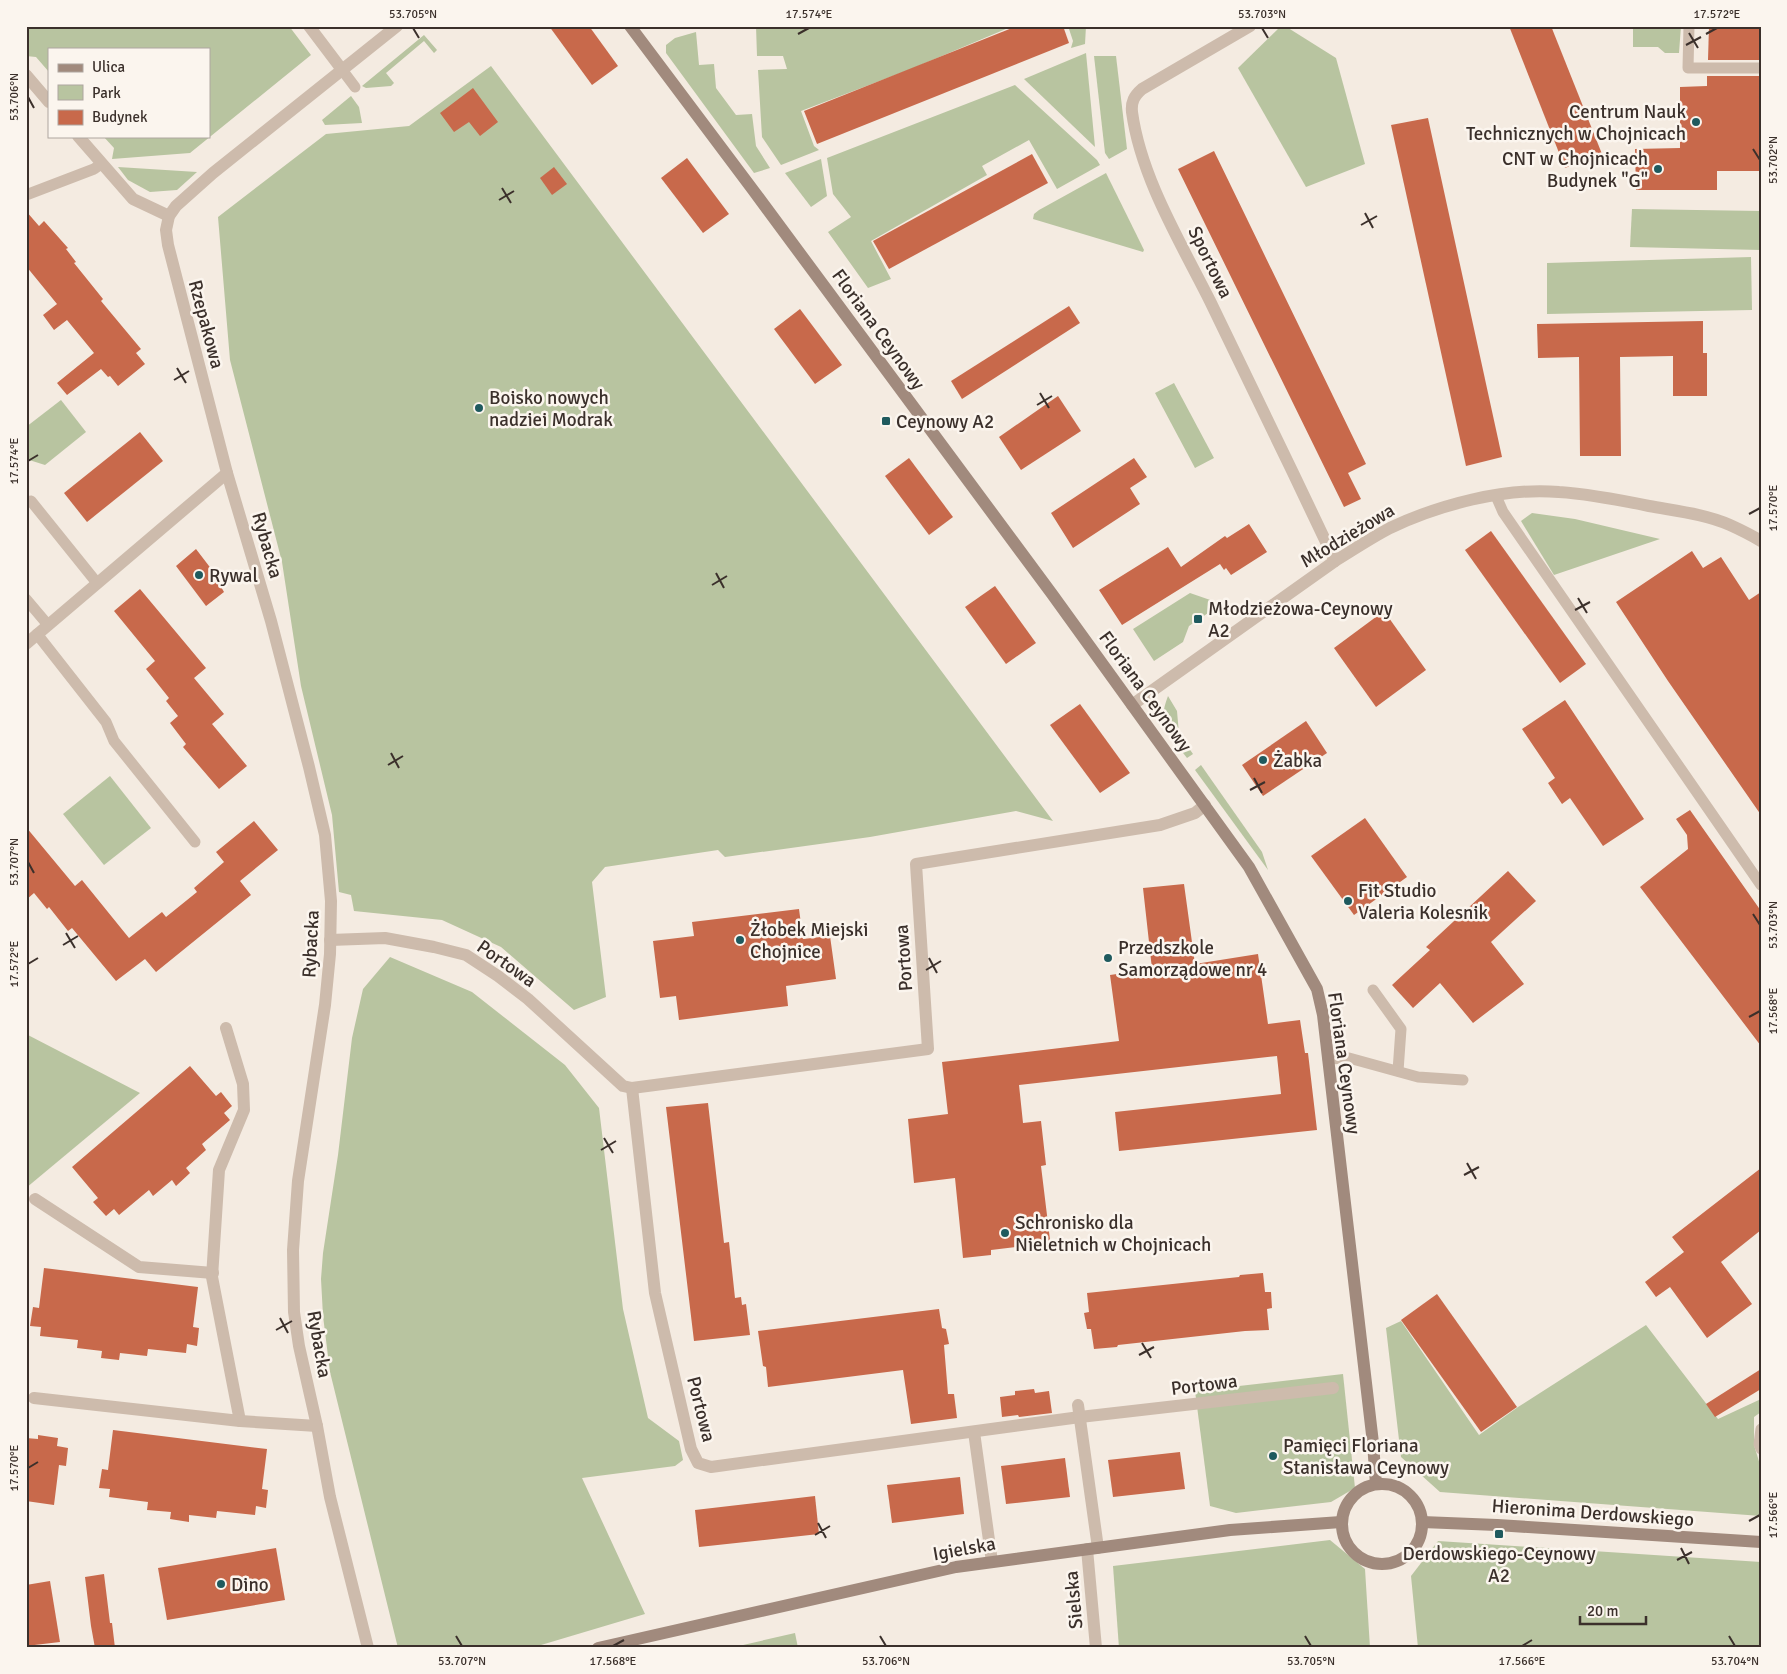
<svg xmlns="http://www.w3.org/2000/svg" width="1787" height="1674" font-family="Signika,sans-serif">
<rect width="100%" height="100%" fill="#f4ebe1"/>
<!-- green -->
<g fill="#b8c4a0">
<polygon points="26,26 289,26 311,55 190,153 112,159 114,148 103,136 209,136 209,49 49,49 49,72 36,57 26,56"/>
<polygon points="756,26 1013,26 911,69 801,111 814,146 819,150 781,165 762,137 758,70 787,69 783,56 757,56"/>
<polygon points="1068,26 1086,26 1085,44 1071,48 1073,41"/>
<polygon points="1281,26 1285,26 1336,58 1365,164 1306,187 1238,68"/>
<polygon points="1633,26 1681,26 1679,53 1665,53 1658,47 1633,47"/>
<polygon points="696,32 699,65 714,64 716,88 736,115 752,114 756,146 770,168 754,173 666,53 666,45 675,38"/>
<polygon points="424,35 437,50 434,53 424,41 386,73 394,83 391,86 366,88 362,86"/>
<polygon points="1086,53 1095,147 1024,79"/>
<polygon points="1094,56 1116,56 1127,149 1109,159 1105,153"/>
<polygon points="491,66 1053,821 1016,811 870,837 725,857 718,850 605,867 592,882 606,997 574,1010 501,947 442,920 354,911 351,895 339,892 332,815 301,686 282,562 230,360 218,217 326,134 409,126"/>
<polygon points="1015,85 1097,160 1100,165 1057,189 1029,140 982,166 987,175 871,241 891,279 868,288 828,232 851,217 833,194 827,158"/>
<polygon points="351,96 359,107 362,123 325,125 322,120"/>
<polygon points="821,159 827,196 811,207 785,173"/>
<polygon points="118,167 197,172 177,190 150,192 128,180"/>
<polygon points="1106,173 1144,250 1143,252 1033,219 1034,214 1039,210"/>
<polygon points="1632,209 1761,211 1761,250 1630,247"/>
<polygon points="1751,257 1752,310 1547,314 1547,263"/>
<polygon points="1174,383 1214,458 1195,468 1155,393"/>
<polygon points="61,400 86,432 45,465 26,459 26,427"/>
<polygon points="1532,513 1575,519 1660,539 1554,575 1521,521"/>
<polygon points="1190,593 1216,602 1211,611 1189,626 1183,642 1154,661 1133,629"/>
<path d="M 1168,696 L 1177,711 L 1179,734 L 1193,754 L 1187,758 C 1170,735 1156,726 1168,696 Z"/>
<polygon points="1201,765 1262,852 1268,870 1195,770"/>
<polygon points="110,776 151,828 104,865 63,814"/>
<polygon points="390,957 472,992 565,1065 599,1108 623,1309 648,1418 679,1441 683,1460 675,1466 582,1478 645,1614 531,1648 398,1648 330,1372 323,1316 321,1279 323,1253 338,1155 352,1038 363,989"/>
<polygon points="26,1034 140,1093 26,1188"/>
<polygon points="1401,1321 1479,1435 1518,1407 1646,1325 1718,1419 1761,1399 1761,1412 1754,1417 1754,1445 1761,1468 1761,1516 1440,1492 1401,1457 1386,1328"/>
<polygon points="1343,1374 1355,1488 1331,1502 1236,1513 1210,1506 1195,1391"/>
<polygon points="1330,1540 1365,1569 1370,1648 1119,1648 1113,1566"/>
<polygon points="1438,1541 1761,1562 1761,1648 1418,1648 1411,1576"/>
<polygon points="795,1633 798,1648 730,1648"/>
</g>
<!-- building -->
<g fill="#c8694b">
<polygon points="549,26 589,26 618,66 592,85"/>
<polygon points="1017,26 1063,26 1069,43 817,144 804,111"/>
<polygon points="1509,26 1551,26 1602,154 1565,168"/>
<polygon points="1709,26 1761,26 1761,60 1708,60"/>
<polygon points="1707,76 1761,76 1761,171 1717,171 1717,190 1636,190 1635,149 1680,148 1680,87 1707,86"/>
<polygon points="473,88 498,122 480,136 469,122 454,132 440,113"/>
<polygon points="1428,118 1502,457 1466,466 1391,125"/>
<polygon points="1214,151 1366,464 1348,473 1361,499 1344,507 1178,169"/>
<polygon points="1032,154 1048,183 889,269 873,241"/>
<polygon points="687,158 729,214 703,233 661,178"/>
<polygon points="554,167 567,184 552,195 540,178"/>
<polygon points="26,211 39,226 44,221 68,248 66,249 76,262 74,263 103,299 101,301 141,349 136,353 145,364 118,386 110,376 108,377 101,369 67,395 57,383 94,353 67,320 54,330 43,315 57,304 26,266"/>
<polygon points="1069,306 1080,323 962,399 951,381"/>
<polygon points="800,309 842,365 815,384 774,329"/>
<polygon points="1703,321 1703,353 1707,353 1707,396 1673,396 1673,356 1620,357 1621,456 1580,456 1579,357 1538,358 1537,324"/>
<polygon points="1058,396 1081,431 1021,470 999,437"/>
<polygon points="140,432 163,461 87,522 64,493"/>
<polygon points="909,458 953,517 929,535 885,476"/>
<polygon points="1134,458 1147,477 1130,488 1140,504 1073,548 1051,513"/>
<polygon points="1249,524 1267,552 1231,575 1226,568 1224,570 1220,564 1122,625 1099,590 1168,547 1181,567 1225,536 1227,538"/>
<polygon points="1491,531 1586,664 1560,683 1465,550"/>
<polygon points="196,549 222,583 220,585 224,592 206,606 176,566"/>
<polygon points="1692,551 1703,568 1721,557 1749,600 1761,592 1761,815 1668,681 1616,602"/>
<polygon points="995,586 1036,643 1006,664 965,607"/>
<polygon points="140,589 206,668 194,678 224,714 212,724 247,766 219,789 183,747 186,744 170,723 178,716 166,701 169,698 146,669 155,661 114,611"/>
<polygon points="1384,611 1426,670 1376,707 1334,648"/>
<polygon points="1565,700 1644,819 1603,846 1570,798 1562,804 1548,783 1555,778 1522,729"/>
<polygon points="1080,704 1130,773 1100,793 1050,725"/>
<polygon points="1306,721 1327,753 1263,796 1242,765"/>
<polygon points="1690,810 1761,911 1761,1046 1640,887 1688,849 1687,835 1676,819"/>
<polygon points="1365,818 1407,877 1354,915 1311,856"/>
<polygon points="254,821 278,850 240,881 251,895 156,972 145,959 116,981 72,928 68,931 49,907 47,909 34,893 26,900 26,827 75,886 82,880 129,938 162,912 166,917 197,892 194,888 224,862 216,852"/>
<polygon points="1508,871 1536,901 1491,942 1524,984 1473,1023 1440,983 1413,1008 1392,985 1430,950 1426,947"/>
<polygon points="1184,884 1195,964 1258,954 1268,1024 1300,1020 1305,1053 1308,1053 1317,1130 1119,1151 1115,1112 1281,1094 1277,1056 1019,1085 1023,1123 1041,1121 1046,1165 1041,1166 1051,1248 1024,1251 1023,1246 991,1250 991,1255 963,1258 955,1178 914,1183 908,1119 948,1114 942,1062 1119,1041 1110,975 1152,969 1143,888"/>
<polygon points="799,909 803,939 830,936 836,979 786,986 788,1006 679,1020 676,996 660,998 653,941 694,936 692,922"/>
<polygon points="190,1066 216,1096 221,1092 232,1106 224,1113 230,1120 202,1144 206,1150 186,1168 190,1173 176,1186 172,1180 153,1196 149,1190 119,1215 114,1209 106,1216 93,1202 98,1198 72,1167"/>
<polygon points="708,1103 724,1243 729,1242 735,1298 741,1297 742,1305 746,1304 750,1335 694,1341 666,1107"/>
<polygon points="1761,1168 1761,1230 1721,1262 1752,1304 1707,1338 1670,1287 1656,1297 1645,1282 1684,1252 1672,1237"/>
<polygon points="44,1268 198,1287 193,1327 199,1328 197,1346 187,1344 186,1353 148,1349 147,1356 120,1353 119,1360 101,1358 102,1351 77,1348 78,1340 40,1336 41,1327 30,1326 33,1307 39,1308"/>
<polygon points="1263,1273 1265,1292 1271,1292 1272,1308 1267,1309 1269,1330 1245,1331 1118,1345 1117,1347 1094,1349 1091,1329 1087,1329 1084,1313 1089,1312 1087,1293 1239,1277 1240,1275"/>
<polygon points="1437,1294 1517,1407 1481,1432 1401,1320"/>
<polygon points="939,1309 942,1328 946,1329 949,1344 944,1345 948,1394 954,1394 957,1418 911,1424 903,1370 768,1387 766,1367 763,1366 758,1331"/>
<polygon points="1761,1369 1761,1389 1715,1417 1706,1404"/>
<polygon points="1034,1389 1035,1393 1049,1391 1052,1413 1019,1417 1018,1415 1002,1417 1000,1397 1015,1395 1015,1391"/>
<polygon points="113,1430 267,1449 262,1489 268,1490 266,1508 256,1506 255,1515 217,1511 216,1518 189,1515 189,1522 170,1519 171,1512 147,1510 148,1502 109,1497 110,1489 99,1488 102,1469 108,1470"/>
<polygon points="38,1435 58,1438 57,1446 68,1448 66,1466 59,1465 54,1505 26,1501 26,1438 38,1439"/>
<polygon points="1180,1452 1185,1489 1113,1497 1108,1460"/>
<polygon points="1065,1458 1070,1497 1006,1504 1001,1466"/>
<polygon points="960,1477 964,1514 892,1523 887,1485"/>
<polygon points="815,1496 819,1534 699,1547 695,1510"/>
<polygon points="276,1548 285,1600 167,1620 158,1568"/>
<polygon points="104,1574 110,1623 112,1623 115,1648 95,1648 91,1626 85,1577"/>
<polygon points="50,1581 60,1642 26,1646 26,1585"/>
</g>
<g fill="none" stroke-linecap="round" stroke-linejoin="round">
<!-- lane -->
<g stroke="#cdbbac" stroke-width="11">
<polyline points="1689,26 1688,68 1761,68"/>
<polyline points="343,71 355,87"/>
<polyline points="26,195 94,169 101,164"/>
<polyline points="1496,496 1503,512 1761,885"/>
<polyline points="31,501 97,583"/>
<polyline points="26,599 48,625"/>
<polyline points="37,634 106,722 114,741 195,842"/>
<polyline points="1373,990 1401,1029 1398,1071"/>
<polyline points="1328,1059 1349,1058 1418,1077 1463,1080"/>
<polyline points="1761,1429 1759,1444 1761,1449"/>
</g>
<!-- street -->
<g stroke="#cdbbac" stroke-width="12">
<polyline points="309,26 343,71"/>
<path d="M 1250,26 L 1142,89 C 1134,96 1131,102 1132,112 C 1141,178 1181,243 1210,301 C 1252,388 1294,474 1335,561"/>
<polyline points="26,75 49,102"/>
<polyline points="78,136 133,199 169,216"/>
<polyline points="227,473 271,621 309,767 325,835 331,901 330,954 325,1005 298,1181 293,1250 294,1312 299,1346 317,1426 330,1497 368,1648"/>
<polyline points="26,644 227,473 168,245 166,230 169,216 176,206 213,173 397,26"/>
<path d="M 1132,705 L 1335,561 C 1353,550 1371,538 1390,528 C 1438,505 1505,487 1559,492 C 1589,494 1620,500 1649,506 C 1676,511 1705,514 1730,525 C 1741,530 1751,535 1761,541"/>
<polyline points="330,940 385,938 434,947 466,955 498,976 528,999 623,1086 632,1088 928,1049 916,864 1160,825 1195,813 1205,805"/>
<polyline points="226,1028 243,1084 244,1110 219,1170 212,1277 240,1421"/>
<polyline points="632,1088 655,1293 691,1449 698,1463 711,1467 1080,1417 1333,1388"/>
<polyline points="35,1199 139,1267 213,1273"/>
<polyline points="34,1398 240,1421 317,1426"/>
<polyline points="1078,1405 1098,1548"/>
<polyline points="974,1432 992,1562"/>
<polyline points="1087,1549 1096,1648"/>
</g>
<!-- secondary -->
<g stroke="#a18a7d" stroke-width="12">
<polyline points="630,26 753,190 1052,594 1249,867 1317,989 1323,1015 1373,1443 1376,1484"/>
<circle cx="1382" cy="1524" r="40"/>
<polyline points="1422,1522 1497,1525 1761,1542"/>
<polyline points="598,1648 956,1567 1230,1530 1341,1522"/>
</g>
</g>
<!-- ticks -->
<path fill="none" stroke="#3b302b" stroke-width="2" d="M 413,28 L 419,38M 1262,28 L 1268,38M 1689,33 L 1698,48M 798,34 L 809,28M 1706,34 L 1717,28M 1686,45 L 1701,37M 28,97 L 34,108M 1753,149 L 1760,160M 502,188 L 511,203M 499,200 L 514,191M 1365,213 L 1373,228M 1361,225 L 1377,216M 177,368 L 186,383M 174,380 L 189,371M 1040,393 L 1049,408M 1037,405 L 1052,396M 28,461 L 38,455M 1749,514 L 1760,508M 716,573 L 724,588M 712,585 L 727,576M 1578,598 L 1587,613M 1575,610 L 1590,602M 391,753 L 399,768M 388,765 L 403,756M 1254,778 L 1262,793M 1250,790 L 1265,782M 28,862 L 34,873M 1753,914 L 1760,925M 66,933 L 75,948M 63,945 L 78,936M 929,958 L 937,973M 28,964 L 38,958M 926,970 L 941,961M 1749,1017 L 1760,1011M 604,1138 L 613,1153M 601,1150 L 616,1141M 1467,1163 L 1476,1179M 1464,1175 L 1479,1167M 280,1318 L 288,1333M 276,1330 L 292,1321M 1142,1343 L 1151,1358M 1139,1355 L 1154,1347M 28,1468 L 38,1462M 1749,1521 L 1760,1515M 818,1523 L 826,1538M 815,1535 L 830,1526M 1681,1548 L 1689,1564M 1677,1560 L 1692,1552M 456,1636 L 462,1646M 880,1636 L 886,1646M 1305,1636 L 1311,1646M 1729,1636 L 1735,1646M 613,1646 L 624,1640M 1522,1646 L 1532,1640"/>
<!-- markers -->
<g fill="#1f5a5e" stroke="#fbf5ee" stroke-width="2">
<circle cx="1696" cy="122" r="5"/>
<circle cx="1658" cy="169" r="5"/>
<circle cx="479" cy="408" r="5"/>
<rect x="881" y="416" width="10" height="10" rx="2.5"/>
<circle cx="199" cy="575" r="5"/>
<rect x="1193" y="614" width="10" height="10" rx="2.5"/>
<circle cx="1263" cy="760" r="5"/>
<circle cx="1348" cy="901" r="5"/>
<circle cx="740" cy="940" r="5"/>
<circle cx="1108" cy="958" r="5"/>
<circle cx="1005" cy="1233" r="5"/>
<circle cx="1273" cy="1456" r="5"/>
<rect x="1494" y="1529" width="10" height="10" rx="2.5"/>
<circle cx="221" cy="1584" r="5"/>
</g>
<g text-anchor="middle" stroke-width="5" stroke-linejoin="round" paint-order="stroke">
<!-- poi labels -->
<g font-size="19" fill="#3b302b" stroke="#fbf5ee" text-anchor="start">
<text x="1686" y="118" text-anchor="end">Centrum Nauk<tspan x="1686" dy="22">Technicznych w Chojnicach</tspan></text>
<text x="1648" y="165" text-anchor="end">CNT w Chojnicach<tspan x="1648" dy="22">Budynek "G"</tspan></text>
<text x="489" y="404">Boisko nowych<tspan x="489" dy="22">nadziei Modrak</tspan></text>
<text x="896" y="428">Ceynowy A2</text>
<text x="209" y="582">Rywal</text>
<text x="1208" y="615">Młodzieżowa-Ceynowy<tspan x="1208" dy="22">A2</tspan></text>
<text x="1273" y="767">Żabka</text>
<text x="1358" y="897">Fit Studio<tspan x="1358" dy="22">Valeria Kolesnik</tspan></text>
<text x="750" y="936">Żłobek Miejski<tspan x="750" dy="22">Chojnice</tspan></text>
<text x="1118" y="954">Przedszkole<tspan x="1118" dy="22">Samorządowe nr 4</tspan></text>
<text x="1015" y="1229">Schronisko dla<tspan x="1015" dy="22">Nieletnich w Chojnicach</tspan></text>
<text x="1283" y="1452">Pamięci Floriana<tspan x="1283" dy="22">Stanisława Ceynowy</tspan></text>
<text x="1499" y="1560" text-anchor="middle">Derdowskiego-Ceynowy<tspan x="1499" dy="22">A2</tspan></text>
<text x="231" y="1591">Dino</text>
</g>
<!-- street labels -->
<g font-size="19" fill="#3b302b" stroke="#fbf5ee">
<text transform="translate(1211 262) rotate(64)" y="7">Sportowa</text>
<text transform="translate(207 324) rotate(75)" y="7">Rzepakowa</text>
<text transform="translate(879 329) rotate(54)" y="7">Floriana Ceynowy</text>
<text transform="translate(1347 535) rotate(-31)" y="7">Młodzieżowa</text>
<text transform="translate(268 545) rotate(74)" y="7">Rybacka</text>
<text transform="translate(1146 691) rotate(54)" y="7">Floriana Ceynowy</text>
<text transform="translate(310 944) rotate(-87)" y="7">Rybacka</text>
<text transform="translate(903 958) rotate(-94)" y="7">Portowa</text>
<text transform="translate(507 963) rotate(35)" y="7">Portowa</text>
<text transform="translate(1345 1063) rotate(82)" y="7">Floriana Ceynowy</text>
<text transform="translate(320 1344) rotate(80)" y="7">Rybacka</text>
<text transform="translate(1204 1384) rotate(-7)" y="7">Portowa</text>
<text transform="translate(702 1409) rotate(76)" y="7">Portowa</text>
<text transform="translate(1593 1512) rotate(4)" y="7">Hieronima Derdowskiego</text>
<text transform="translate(964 1548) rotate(-10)" y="7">Igielska</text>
<text transform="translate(1073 1600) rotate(-95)" y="7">Sielska</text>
</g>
</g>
<!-- border -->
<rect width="1787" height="1674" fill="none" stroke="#fbf5ee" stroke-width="55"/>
<!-- legend -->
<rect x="48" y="48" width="162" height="90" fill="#fbf5ee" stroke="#aea6a0"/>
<rect x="58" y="64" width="25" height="8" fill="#a18a7d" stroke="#aea6a0"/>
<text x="92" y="72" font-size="15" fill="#3b302b">Ulica</text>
<rect x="58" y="85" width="25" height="15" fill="#b8c4a0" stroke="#aea6a0"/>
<text x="92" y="98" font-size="15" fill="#3b302b">Park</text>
<rect x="58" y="110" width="25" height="15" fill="#c8694b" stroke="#aea6a0"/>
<text x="92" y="122" font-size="15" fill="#3b302b">Budynek</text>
<!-- scale -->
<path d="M1580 1616v8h66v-8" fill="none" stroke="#3b302b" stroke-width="2.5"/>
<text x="1587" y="1616" font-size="15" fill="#3b302b" stroke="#fbf5ee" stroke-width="4" paint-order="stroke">20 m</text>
<rect x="28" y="28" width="1732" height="1618" fill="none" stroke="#3b302b" stroke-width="2"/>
<g font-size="12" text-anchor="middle" fill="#3b302b">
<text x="413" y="18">53.705°N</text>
<text x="809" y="18">17.574°E</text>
<text x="1262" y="18">53.703°N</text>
<text x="1717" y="18">17.572°E</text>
<text transform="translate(14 97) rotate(-90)" y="4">53.706°N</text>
<text transform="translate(1773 160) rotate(-90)" y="4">53.702°N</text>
<text transform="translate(14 461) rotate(-90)" y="4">17.574°E</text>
<text transform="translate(1773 508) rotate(-90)" y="4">17.570°E</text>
<text transform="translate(14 862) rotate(-90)" y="4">53.707°N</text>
<text transform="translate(1773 925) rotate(-90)" y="4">53.703°N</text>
<text transform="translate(14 964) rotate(-90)" y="4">17.572°E</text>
<text transform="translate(1773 1011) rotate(-90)" y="4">17.568°E</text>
<text transform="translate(14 1468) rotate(-90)" y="4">17.570°E</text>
<text transform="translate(1773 1515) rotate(-90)" y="4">17.566°E</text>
<text x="462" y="1665">53.707°N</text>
<text x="613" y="1665">17.568°E</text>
<text x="886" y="1665">53.706°N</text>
<text x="1311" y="1665">53.705°N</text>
<text x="1522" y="1665">17.566°E</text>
<text x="1735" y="1665">53.704°N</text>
</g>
</svg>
